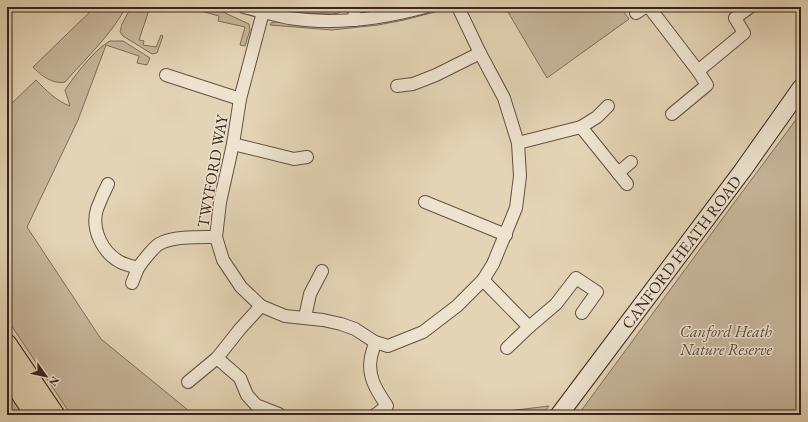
<svg xmlns="http://www.w3.org/2000/svg" width="808" height="422" font-family="'EB Garamond',serif">
<rect width="100%" height="100%" fill="#e3d4b5"/>
<filter id="stains"><feTurbulence type="fractalNoise" baseFrequency=".005" numOctaves="4"/><feColorMatrix values="0 0 0 0 .2 0 0 0 0 .09 0 0 0 0 .02 0 0 0 .5 -.17"/></filter>
<radialGradient id="worn" r=".72"><stop offset=".6" stop-color="#630" stop-opacity="0"/><stop offset="1" stop-color="#630" stop-opacity=".3"/></radialGradient>
<!-- green -->
<g fill="#c6b69b" stroke="#7f6d5c">
<path d="M 95,7 L 126,7 C 111,35 86,58 65,82 C 54,85 40,75 33,67 Z"/>
<polygon points="131,7 150,7 139,40 144,41 143,45 156,47 161,35 163,36 157,53 152,54 123,36 120,32 122,24"/>
<polygon points="186,7 212,7 249,24 250,30 245,46 240,45 245,27 218,21 219,16"/>
<polygon points="271,7 346,7 344,10 338,13 333,14 299,13"/>
<path d="M 363,7 L 398,7 C 387,9 373,14 363,7 Z"/>
<polygon points="505,7 620,7 629,19 547,78"/>
<polygon points="440,8 442,9 443,10 404,20 378,25 332,30 270,25 271,23 275,22 310,26 331,27 377,23 404,18"/>
<path d="M 110,41 L 123,41 L 150,58 L 147,65 L 137,63 L 139,56 L 106,45 L 78,120 L 27,227 L 101,339 L 194,415 L 71,415 L 7,319 L 7,102 L 10,105 L 36,80 C 46,90 56,101 70,106 L 65,90 C 75,75 95,49 110,41 Z"/>
<polygon points="801,113 801,415 578,415 731,207"/>
<polygon points="7,385 27,415 7,415"/>
<polygon points="549,406 542,415 481,415 483,414"/>
</g>
<g fill="none" stroke-linecap="round" stroke-linejoin="round">
<!-- minor casing -->
<g stroke="#635042" stroke-width="14">
<g id="minor">
<path d="M 244,7 C 259,11 274,15 289,18 C 334,25 381,19 425,7"/>
<polyline points="354,7 355,20"/>
<polyline points="649,7 698,71 707,85 672,114"/>
<polyline points="263,12 240,99 233,144 220,202 216,237 223,260 241,287 261,306 285,316 323,320 341,324 355,329 375,342 388,346 423,332 457,306 483,280 493,264 516,208 520,176 518,143 504,98 480,53 458,7"/>
<polyline points="636,13 645,7"/>
<polyline points="698,71 744,33 735,18 750,7"/>
<polyline points="166,75 240,99"/>
<polyline points="397,86 413,84 436,75 480,53"/>
<polyline points="581,127 597,117 608,106"/>
<polyline points="518,143 581,127 627,184"/>
<polyline points="233,144 294,159 307,157"/>
<polyline points="618,173 631,162"/>
<path d="M 108,184 C 104,192 100,201 97,209 C 91,229 102,252 120,262 C 126,265 132,266 138,268 C 142,262 153,248 159,244 C 173,236 199,237 216,237"/>
<polyline points="425,202 506,235"/>
<polyline points="483,280 529,327 556,304 576,278 597,292 582,313"/>
<polyline points="132,283 138,268"/>
<polyline points="305,317 310,294 322,271"/>
<polyline points="507,348 529,327"/>
<polyline points="217,358 240,378 247,395 256,405 279,414"/>
<polyline points="188,382 217,358 240,329 261,306"/>
<path d="M 375,415 L 387,406 C 377,391 367,377 371,357 C 372,352 374,347 375,342"/>
</g>
</g>
<!-- secondary casing -->
<g stroke="#38241c" stroke-width="19">
<polyline id="secondary" points="559,415 743,170 801,88"/>
</g>
<!-- trunk casing -->
<g stroke="#38241c" stroke-width="21">
<g id="trunk">
<polyline points="7,344 55,415"/>
<polyline points="7,373 35,415"/>
</g>
</g>
<!-- minor -->
<use href="#minor" stroke="#ede3cf" stroke-width="12"/>
<!-- secondary -->
<use href="#secondary" stroke="#ede3cf" stroke-width="17"/>
<!-- trunk -->
<use href="#trunk" stroke="#e3d4b5" stroke-width="19"/>
</g>
<g text-anchor="middle" stroke-width="3" stroke-linejoin="round" paint-order="stroke">
<!-- street labels -->
<g font-size="16" fill="#38241c" stroke="#ede3cf">
<text transform="translate(212 171) rotate(-80)" y="6">TWYFORD WAY</text>
<text transform="translate(681 252) rotate(-53)" y="6">CANFORD HEATH ROAD</text>
</g>
<!-- park labels -->
<g font-size="16" font-style="italic" fill="#5c483c" stroke="#ede3cf">
<text x="726" y="337">Canford Heath<tspan x="726" dy="18">Nature Reserve</tspan></text>
</g>
</g>
<!-- margin -->
<rect width="808" height="422" fill="none" stroke="#e3d4b5" stroke-width="24"/>
<rect x="8" y="8" width="792" height="406" fill="none" stroke="#38241c" stroke-width="2"/>
<rect x="12" y="12" width="784" height="398" fill="none" stroke="#38241c"/>
<!-- north arrow -->
<g transform="translate(46 376) rotate(123)" stroke="#ede3cf" stroke-width="3" paint-order="stroke">
<path d="M0-3L7 15L0 10L-7 15Z" fill="#38241c"/>
<text y="-6" font-size="11" font-weight="bold" text-anchor="middle" fill="#38241c">N</text>
</g>
<rect width="100%" height="100%" filter="url(#stains)"/>
<rect width="100%" height="100%" fill="url(#worn)"/>
</svg>
